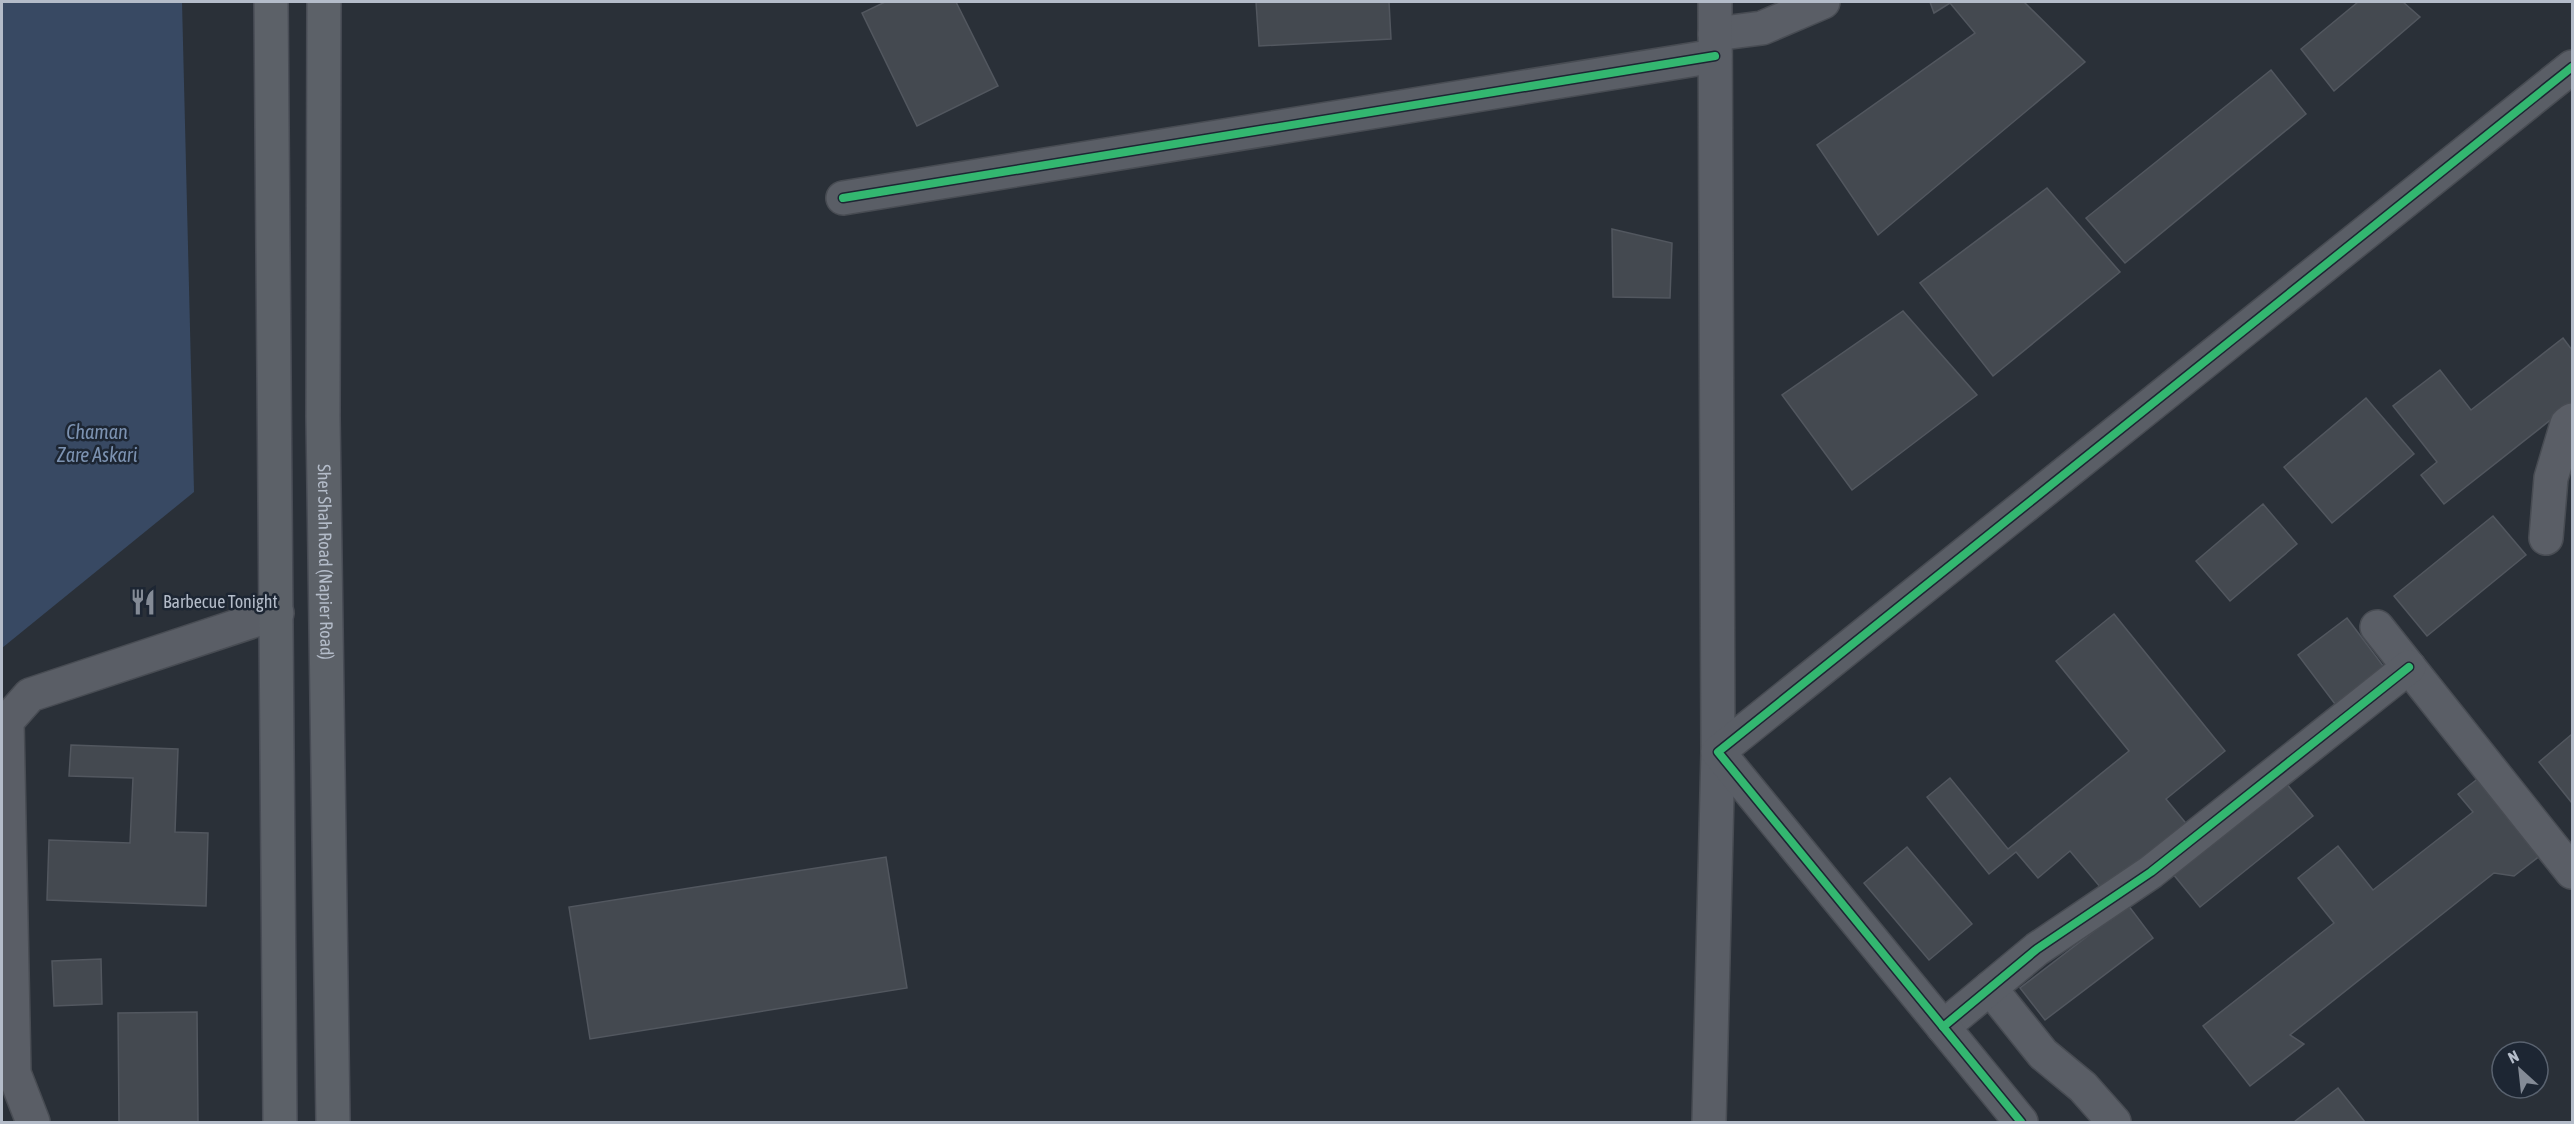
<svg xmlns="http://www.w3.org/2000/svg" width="2574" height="1124" font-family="'Asap Condensed',sans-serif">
<rect width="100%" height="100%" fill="#2a3038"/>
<!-- water -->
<polygon fill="#384963" points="2,2 182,2 194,492 2,648"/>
<!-- building -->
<g fill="#444950" stroke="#52575f" stroke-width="1.5">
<polygon points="885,2 956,2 998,86 917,126 862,13"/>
<polygon points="1256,2 1389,2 1391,39 1259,46"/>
<polygon points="1930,2 2024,2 2085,62 1878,235 1817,145 1975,33 1950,3 1934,13"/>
<polygon points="2358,2 2403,2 2420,17 2334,91 2301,49"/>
<polygon points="2271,70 2306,114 2125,263 2086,218"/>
<polygon points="2047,188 2120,272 1993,376 1920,283"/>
<polygon points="1612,229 1672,243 1670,298 1613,297"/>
<polygon points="1903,311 1977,395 1852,490 1782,395"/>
<polygon points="2563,338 2572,350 2572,403 2444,504 2421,475 2437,462 2393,406 2440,370 2471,410"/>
<polygon points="2366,398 2414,454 2332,523 2284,467"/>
<polygon points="2263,504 2297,544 2230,601 2196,561"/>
<polygon points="2493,516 2526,555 2427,636 2394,596"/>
<polygon points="2114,614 2225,751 2166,799 2189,827 2106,894 2070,851 2038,878 2016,852 1989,874 1927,797 1950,778 2008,849 2129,751 2056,661"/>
<polygon points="2347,618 2384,667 2335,704 2298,655"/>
<polygon points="2572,734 2572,803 2539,762"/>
<polygon points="71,745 178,749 175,832 208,833 206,906 47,900 49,840 130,843 133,778 69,776"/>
<polygon points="2484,774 2545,852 2514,876 2494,873 2290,1035 2304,1044 2250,1086 2203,1026 2334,923 2298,878 2338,846 2373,890 2473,812 2458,794"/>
<polygon points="2286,783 2313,816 2200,907 2173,874"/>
<polygon points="1907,847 1972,924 1929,960 1864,883"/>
<polygon points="886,857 907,988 590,1039 569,907"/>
<polygon points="2128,905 2153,938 2045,1020 2020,988"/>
<polygon points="101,959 102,1004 54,1006 52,961"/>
<polygon points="197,1012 198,1122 119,1122 118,1013"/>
<polygon points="2338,1088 2365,1122 2294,1122"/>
</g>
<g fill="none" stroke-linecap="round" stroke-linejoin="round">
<!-- minor casing -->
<g stroke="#484c53" stroke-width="36">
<g id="minor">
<polyline points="1715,34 1762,28 1823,2"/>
<polyline points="843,198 1715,56"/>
<polyline points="2546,538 2551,478 2567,424 2572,420"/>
<polyline points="2377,627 2572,872"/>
<polyline points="1990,988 2043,1054 2083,1087 2114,1122"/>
<polyline points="1943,1027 2037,949 2151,872 2409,667"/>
<polyline points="33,1122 14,1073 7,721 30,695 277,613"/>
<polyline points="1709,1122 1718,752 1715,2"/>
<polyline points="2021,1122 1718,752 2572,67"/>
</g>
</g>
<!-- major casing -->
<g stroke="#484c55" stroke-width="36">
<g id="major">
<polyline points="271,2 280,1122"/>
<path id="s1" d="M 324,2 L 323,417 L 333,1122"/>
</g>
</g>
<!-- minor -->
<use href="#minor" stroke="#5a5e66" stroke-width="33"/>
<!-- major -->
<use href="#major" stroke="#5c6168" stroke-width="33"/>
<!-- cycleway casing -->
<g stroke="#1d2633" stroke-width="11">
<g id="cycleway">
<polyline points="843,198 1715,56"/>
<polyline points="1943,1027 2037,949 2151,872 2409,667"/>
<polyline points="2021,1122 1718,752 2572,67"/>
</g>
</g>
<!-- cycleway -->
<use href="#cycleway" stroke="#33b770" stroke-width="8"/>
</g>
<!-- icons -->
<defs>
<g id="restaurant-bare" transform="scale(2.07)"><path d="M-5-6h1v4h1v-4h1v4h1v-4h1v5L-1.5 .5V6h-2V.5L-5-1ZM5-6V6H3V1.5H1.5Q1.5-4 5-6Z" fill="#848b96" stroke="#1d2633" stroke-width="2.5" paint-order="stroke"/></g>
</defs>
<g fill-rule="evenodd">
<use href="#restaurant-bare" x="143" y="602"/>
</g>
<g text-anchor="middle" stroke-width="5" stroke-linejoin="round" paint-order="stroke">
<!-- street labels -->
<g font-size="18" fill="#b4bcc9" stroke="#1d2633">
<text dy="6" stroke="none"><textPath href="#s1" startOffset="560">Sher Shah Road (Napier Road)</textPath></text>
</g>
<!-- poi labels -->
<g font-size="18" fill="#b4bcc9" stroke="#1d2633" text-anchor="start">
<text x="163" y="608">Barbecue Tonight</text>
</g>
<!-- water labels -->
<g font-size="20" font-style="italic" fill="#7c92b1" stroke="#1d2633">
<text x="97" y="439">Chaman<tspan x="97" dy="23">Zare Askari</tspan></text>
</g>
</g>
<!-- border -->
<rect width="2574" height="1124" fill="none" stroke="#b4bcc9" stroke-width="6"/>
<!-- north arrow -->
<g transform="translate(2520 1070) rotate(333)"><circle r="28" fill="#1d2633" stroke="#59626f" stroke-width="1.5"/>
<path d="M0-4.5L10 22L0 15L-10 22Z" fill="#848b96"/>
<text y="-9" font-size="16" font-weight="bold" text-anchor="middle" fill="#b4bcc9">N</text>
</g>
</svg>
